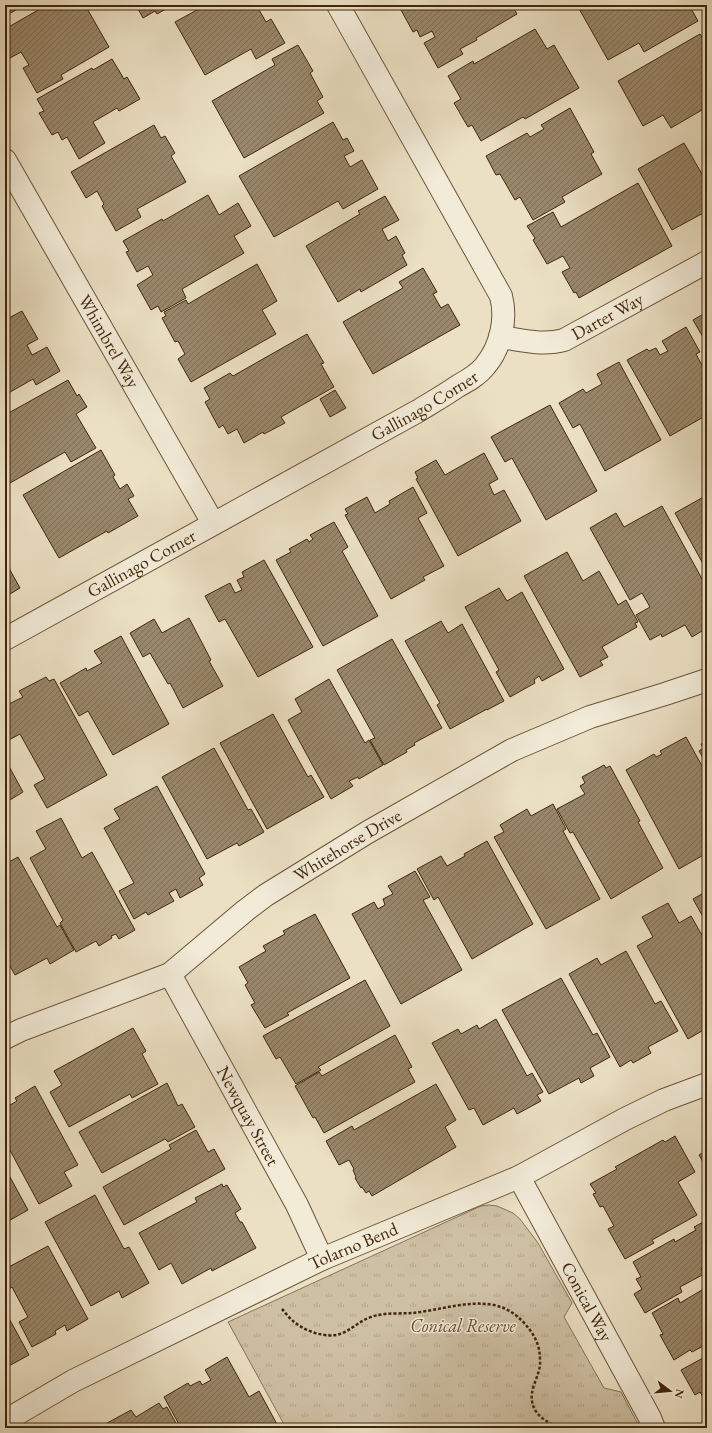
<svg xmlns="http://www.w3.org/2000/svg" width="712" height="1433" font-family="'EB Garamond',serif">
<defs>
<pattern id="grass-tufts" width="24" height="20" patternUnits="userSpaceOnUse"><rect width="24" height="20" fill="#cec0a4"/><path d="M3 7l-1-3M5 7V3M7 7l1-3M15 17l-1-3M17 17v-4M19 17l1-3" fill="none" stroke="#b2a58c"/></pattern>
<pattern id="building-hatch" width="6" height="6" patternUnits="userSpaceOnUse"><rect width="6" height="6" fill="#99876a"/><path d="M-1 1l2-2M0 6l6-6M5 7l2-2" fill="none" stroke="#7e6e55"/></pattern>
</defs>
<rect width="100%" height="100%" fill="#ebe0c3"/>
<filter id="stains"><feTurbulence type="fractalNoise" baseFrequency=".005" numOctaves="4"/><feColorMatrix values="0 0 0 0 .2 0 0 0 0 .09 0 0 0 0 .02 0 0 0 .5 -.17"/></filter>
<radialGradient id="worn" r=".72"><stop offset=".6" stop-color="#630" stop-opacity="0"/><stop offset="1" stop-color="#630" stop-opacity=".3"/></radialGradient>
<!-- grass -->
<polygon fill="url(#grass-tufts)" stroke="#887357" points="489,1205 497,1206 513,1213 520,1219 538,1243 572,1303 564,1317 604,1388 621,1392 640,1428 286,1428 228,1322 481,1206"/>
<!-- building -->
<g fill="url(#building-hatch)" stroke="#41260a">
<polygon points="5,5 25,5 5,16"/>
<polygon points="47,5 85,5 109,47 61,75 63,79 37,93 23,68 29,65 21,52 8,59 5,53 5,29"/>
<polygon points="136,5 173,5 157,14 155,11 143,18"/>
<polygon points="206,5 264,5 258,8 266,22 271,19 285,43 256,59 251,49 205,75 175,22"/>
<polygon points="410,5 512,5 517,14 476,38 477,40 460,49 463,54 438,68 424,43 435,37 432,31 420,37 417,30 413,32 401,10"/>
<polygon points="581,5 662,5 664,8 669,5 689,5 698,21 644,52 639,43 608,60 578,7"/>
<polygon points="535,29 547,49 554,45 579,88 525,119 523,117 481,141 472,125 468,127 454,103 461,99 448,76 473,61 474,64"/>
<polygon points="700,34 707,46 707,107 671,128 663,115 643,126 618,81"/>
<polygon points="298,45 313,71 310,73 323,97 317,101 324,113 244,158 212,101 275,65 272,59"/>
<polygon points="112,59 124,79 127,77 140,99 119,111 117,108 93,122 105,143 79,159 67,137 62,140 58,132 52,135 39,113 44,111 37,99 92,68 93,70"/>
<polygon points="570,108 594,152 591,154 602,174 562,197 565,202 533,220 520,197 515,200 500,174 496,175 486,156 527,133 530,137 544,129 541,125"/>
<polygon points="333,122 343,140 347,138 354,151 344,156 350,167 362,160 378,189 343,209 338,201 274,237 239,176"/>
<polygon points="154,125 161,138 165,136 175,153 171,156 186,182 137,209 141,217 116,231 102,206 104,204 97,191 86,198 71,172"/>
<polygon points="684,143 706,181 707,180 707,211 672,230 638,169"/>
<polygon points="638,183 672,246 579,298 576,292 574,293 562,272 570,268 563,256 547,264 533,240 535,238 527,226 553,212 561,227"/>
<polygon points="208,195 219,215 238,203 251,226 234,236 244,253 182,289 186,298 161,312 158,306 151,310 137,285 153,275 148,266 137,272 126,252 129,251 123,241 162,219 163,221"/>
<polygon points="385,196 399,220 382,229 388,241 396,236 405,253 402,255 407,265 361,292 360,289 338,302 306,246 360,214 358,211"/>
<polygon points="257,264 277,301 262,310 276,334 191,382 178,359 185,354 178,341 175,342 162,318 166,316 164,312 186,300 188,304"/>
<polygon points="423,268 437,292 433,294 441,308 448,304 460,325 373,374 343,322 403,288 399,282"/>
<polygon points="22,311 38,339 27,345 32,355 47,347 60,371 36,385 33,379 5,395 5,320"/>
<polygon points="707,312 707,344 693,320"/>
<polygon points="686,327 700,352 696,354 707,375 707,415 670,436 627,360 647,349 649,351 656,348 660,355 668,351 662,341"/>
<polygon points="307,334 324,363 321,364 334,387 281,417 285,423 264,434 263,432 244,443 237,429 228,434 223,425 219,428 205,402 210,399 204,388 230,373 233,376"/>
<polygon points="619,362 661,440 605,471 580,424 573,428 559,403 583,389 586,393 602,384 597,374"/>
<polygon points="68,380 77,396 79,394 87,407 76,414 96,448 71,462 65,452 10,483 5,475 5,415"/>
<polygon points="335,390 346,408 330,417 320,399"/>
<polygon points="550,405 597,491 546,520 512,458 505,462 491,437"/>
<polygon points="101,450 115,475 113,477 120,489 127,484 134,496 128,499 138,516 108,533 107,531 59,558 23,495"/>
<polygon points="484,453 498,479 489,484 494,495 504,490 521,521 458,556 416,479 418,478 415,472 436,460 445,475"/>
<polygon points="413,487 427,513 418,518 444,566 423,577 425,580 391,599 345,515 348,514 345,509 367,497 375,513 390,504 389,501"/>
<polygon points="707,495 707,571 675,513"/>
<polygon points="662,506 707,588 707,628 692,637 685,625 662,637 661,634 650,640 636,615 650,607 642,593 630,600 590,528 616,513 624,527"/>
<polygon points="334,522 348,547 342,551 378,616 323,646 276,560 291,552 289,549 307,539 309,542 313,539 310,535"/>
<polygon points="567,552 583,581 599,571 618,605 626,600 638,622 635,623 637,627 602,647 608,657 600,661 603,665 580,677 524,576"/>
<polygon points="264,560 313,647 258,677 225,619 219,622 205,596 230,583 235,593 242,590 237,580 244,577 242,572"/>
<polygon points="5,561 20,588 5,597"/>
<polygon points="499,588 507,601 522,592 564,669 542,681 539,676 534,680 535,683 510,697 496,672 499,670 465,607"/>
<polygon points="189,618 211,660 209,661 223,686 183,708 170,683 168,684 150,653 143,657 130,633 154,619 162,633"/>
<polygon points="441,621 448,633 462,624 504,701 487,710 487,709 450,729 437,705 440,703 405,641"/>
<polygon points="121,636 169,724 113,755 88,711 79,716 60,683 86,668 87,671 102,663 94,651"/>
<polygon points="392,639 442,728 414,743 415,745 406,750 407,752 384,765 370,740 375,738 337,670"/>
<polygon points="46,677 49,681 54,679 107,775 47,808 34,785 45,779 20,734 5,742 5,706 23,697 19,691"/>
<polygon points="329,679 365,743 369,740 383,765 359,779 358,777 349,781 353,786 331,799 288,720 302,712 295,699"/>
<polygon points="273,714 308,777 311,775 324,797 267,829 220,743"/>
<polygon points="686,737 707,775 707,853 679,869 626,770 654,754 656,757 662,754 660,751"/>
<polygon points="707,741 707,765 699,751 703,748 701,744"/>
<polygon points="214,748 248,810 251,809 264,832 239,846 237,843 207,859 162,777"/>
<polygon points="5,759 23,792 5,803"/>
<polygon points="604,765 606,768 610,766 640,821 638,822 663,868 611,899 573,832 570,833 557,809 585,794 580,786 585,783 582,777"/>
<polygon points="157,786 205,874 199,878 203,885 180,898 176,889 169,893 174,901 148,915 146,912 134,919 119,891 134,883 104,828 120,819 114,809"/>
<polygon points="553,804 566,829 563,831 600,899 546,929 494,837 504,832 500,825 527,809 531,816"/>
<polygon points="61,818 82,858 92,852 135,930 119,939 116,934 111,936 112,938 99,946 96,941 76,952 60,923 63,920 30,858 46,849 36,831"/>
<polygon points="487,841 533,924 472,959 438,897 434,900 417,869 441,856 447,866 465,856 464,854"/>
<polygon points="18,857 57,927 60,925 74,950 50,964 47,958 15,975 5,957 5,864"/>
<polygon points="415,871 430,897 423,900 462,970 401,1004 352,914 374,902 378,909 385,905 383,899 393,894 388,886"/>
<polygon points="707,891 707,924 693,899"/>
<polygon points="668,903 679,923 691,916 707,944 707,1016 704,1018 707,1022 707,1028 688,1039 637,946 653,937 642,917"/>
<polygon points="315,914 350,978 287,1013 289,1015 265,1028 251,1005 255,1003 245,985 248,983 239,967 266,951 263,946 285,934 283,931"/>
<polygon points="626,951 655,1004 661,1001 678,1031 648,1047 651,1053 633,1063 631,1060 620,1067 569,974 597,958 601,965"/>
<polygon points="561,978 593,1035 597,1033 610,1057 590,1068 594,1076 581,1083 579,1078 549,1094 502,1010"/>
<polygon points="365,980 390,1026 318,1067 321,1070 296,1084 280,1057 276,1059 263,1036"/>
<polygon points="496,1019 527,1076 532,1073 543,1092 537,1095 541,1101 517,1114 514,1108 483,1125 474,1108 469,1110 432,1043 458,1029 461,1034 477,1025 479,1029"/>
<polygon points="133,1028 146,1051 142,1054 158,1084 132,1098 130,1094 69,1127 50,1092 62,1085 54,1071"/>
<polygon points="395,1035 412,1067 408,1069 415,1082 324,1133 315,1117 313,1118 295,1086 319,1072 322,1076"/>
<polygon points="167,1083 178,1106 182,1104 195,1127 168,1142 165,1139 102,1173 79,1132"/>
<polygon points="436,1084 456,1120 445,1127 456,1147 372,1196 369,1191 366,1193 362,1187 361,1188 355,1178 356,1177 353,1170 354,1169 349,1160 339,1165 326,1141 352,1126 354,1130"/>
<polygon points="35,1086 78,1165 64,1172 72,1186 39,1204 5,1141 5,1108 17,1101 15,1098"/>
<polygon points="196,1130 208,1152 214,1149 225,1169 124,1225 103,1187 171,1149 169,1145"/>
<polygon points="675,1136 695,1172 678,1182 697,1215 652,1240 654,1243 625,1259 608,1229 614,1226 603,1206 600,1207 593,1194 596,1193 590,1184 617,1169 615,1167 663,1140 665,1142"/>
<polygon points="707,1150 707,1169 699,1155"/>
<polygon points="5,1168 28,1210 5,1223"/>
<polygon points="222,1184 223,1187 227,1185 241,1209 235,1213 240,1222 242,1222 256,1248 212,1271 211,1268 182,1284 171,1263 159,1270 139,1233 197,1202 195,1198"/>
<polygon points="95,1195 124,1249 129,1247 149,1283 122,1298 119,1291 91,1306 45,1222"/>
<polygon points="707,1220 707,1265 701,1269 704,1274 680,1287 682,1292 645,1313 634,1294 642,1289 636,1279 641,1277 633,1262 674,1239 675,1242 696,1230 694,1227"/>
<polygon points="48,1246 88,1319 67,1331 65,1325 55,1331 56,1334 32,1347 19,1322 28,1317 12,1287 5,1291 5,1269"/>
<polygon points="707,1287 707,1344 692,1352 690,1350 674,1360 660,1335 663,1334 652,1313 678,1298 680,1303"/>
<polygon points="5,1311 29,1355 5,1368"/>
<polygon points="707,1353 707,1404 700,1392 695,1395 681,1370 703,1358 702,1356"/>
<polygon points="227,1357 249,1397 259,1391 279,1428 181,1428 164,1397 188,1383 190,1386 200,1381 202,1385 211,1380 205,1370"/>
<polygon points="159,1403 163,1409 167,1407 177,1425 172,1428 98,1428 131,1410 136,1417"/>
</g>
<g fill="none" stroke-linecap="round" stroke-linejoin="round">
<!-- minor casing -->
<g stroke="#6c5438" stroke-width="24">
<g id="minor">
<path id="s1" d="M 5,160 L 213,523"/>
<path id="s2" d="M 500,337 C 522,340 543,346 564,340 L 707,262"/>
<path id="s3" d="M 5,639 L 418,411 C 431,403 445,395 458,386 C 467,381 478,375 485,366 C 501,347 507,319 501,296 L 338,5"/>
<path id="s4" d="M 170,974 L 297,1205 L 322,1259"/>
<path id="s5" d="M 5,1038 L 21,1030 L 170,974 L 246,910 L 266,895 L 368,832 L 512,750 L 590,717 L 665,694 L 707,680"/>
<path id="s6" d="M 519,1177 L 650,1418 L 654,1428"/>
<path id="s7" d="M 5,1421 L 73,1381 L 322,1259 L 519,1177 L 625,1119 L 664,1100 L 707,1084"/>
</g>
</g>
<!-- path -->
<path stroke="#41260a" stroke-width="2.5" stroke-dasharray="3 2" stroke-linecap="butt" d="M 282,1309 C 285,1312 288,1317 292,1320 C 302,1330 325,1339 340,1334 C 350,1331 359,1321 371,1317 C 385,1312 400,1314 413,1313 C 440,1310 468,1300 494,1305 C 507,1308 516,1314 525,1324 C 534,1334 540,1345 540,1359 C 541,1368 537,1376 534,1385 C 526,1408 540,1420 560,1428"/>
<!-- minor -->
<use href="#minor" stroke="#f2ebd8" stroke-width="22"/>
</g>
<g text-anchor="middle" stroke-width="3" stroke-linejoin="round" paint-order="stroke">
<!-- street labels -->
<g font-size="18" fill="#41260a" stroke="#f2ebd8">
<text dy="6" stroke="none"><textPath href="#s2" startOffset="114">Darter Way</textPath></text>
<text dy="6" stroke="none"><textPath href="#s1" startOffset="209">Whimbrel Way</textPath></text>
<text dy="6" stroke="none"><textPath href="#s3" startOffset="480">Gallinago Corner</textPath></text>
<text dy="6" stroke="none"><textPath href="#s3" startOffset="156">Gallinago Corner</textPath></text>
<text dy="6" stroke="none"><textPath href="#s5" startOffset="397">Whitehorse Drive</textPath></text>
<text dy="6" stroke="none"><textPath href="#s4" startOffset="162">Newquay Street</textPath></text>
<text dy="6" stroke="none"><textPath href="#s7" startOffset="390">Tolarno Bend</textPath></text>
<text dy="6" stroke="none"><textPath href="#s6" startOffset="142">Conical Way</textPath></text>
</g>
<!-- park labels -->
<g font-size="18" font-style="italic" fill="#644c30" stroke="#f2ebd8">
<text x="463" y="1332">Conical Reserve</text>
</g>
</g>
<!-- margin -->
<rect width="712" height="1433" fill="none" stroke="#ebe0c3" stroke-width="20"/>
<rect x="6" y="6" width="700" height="1421" fill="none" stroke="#41260a" stroke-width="2"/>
<rect x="10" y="10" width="692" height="1413" fill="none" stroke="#41260a"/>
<!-- north arrow -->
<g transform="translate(670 1391) rotate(106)" stroke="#f2ebd8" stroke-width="3" paint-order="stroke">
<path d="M0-3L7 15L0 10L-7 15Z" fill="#41260a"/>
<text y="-6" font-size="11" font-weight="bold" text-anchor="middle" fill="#41260a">N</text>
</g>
<rect width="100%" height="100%" filter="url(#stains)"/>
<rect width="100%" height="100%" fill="url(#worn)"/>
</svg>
